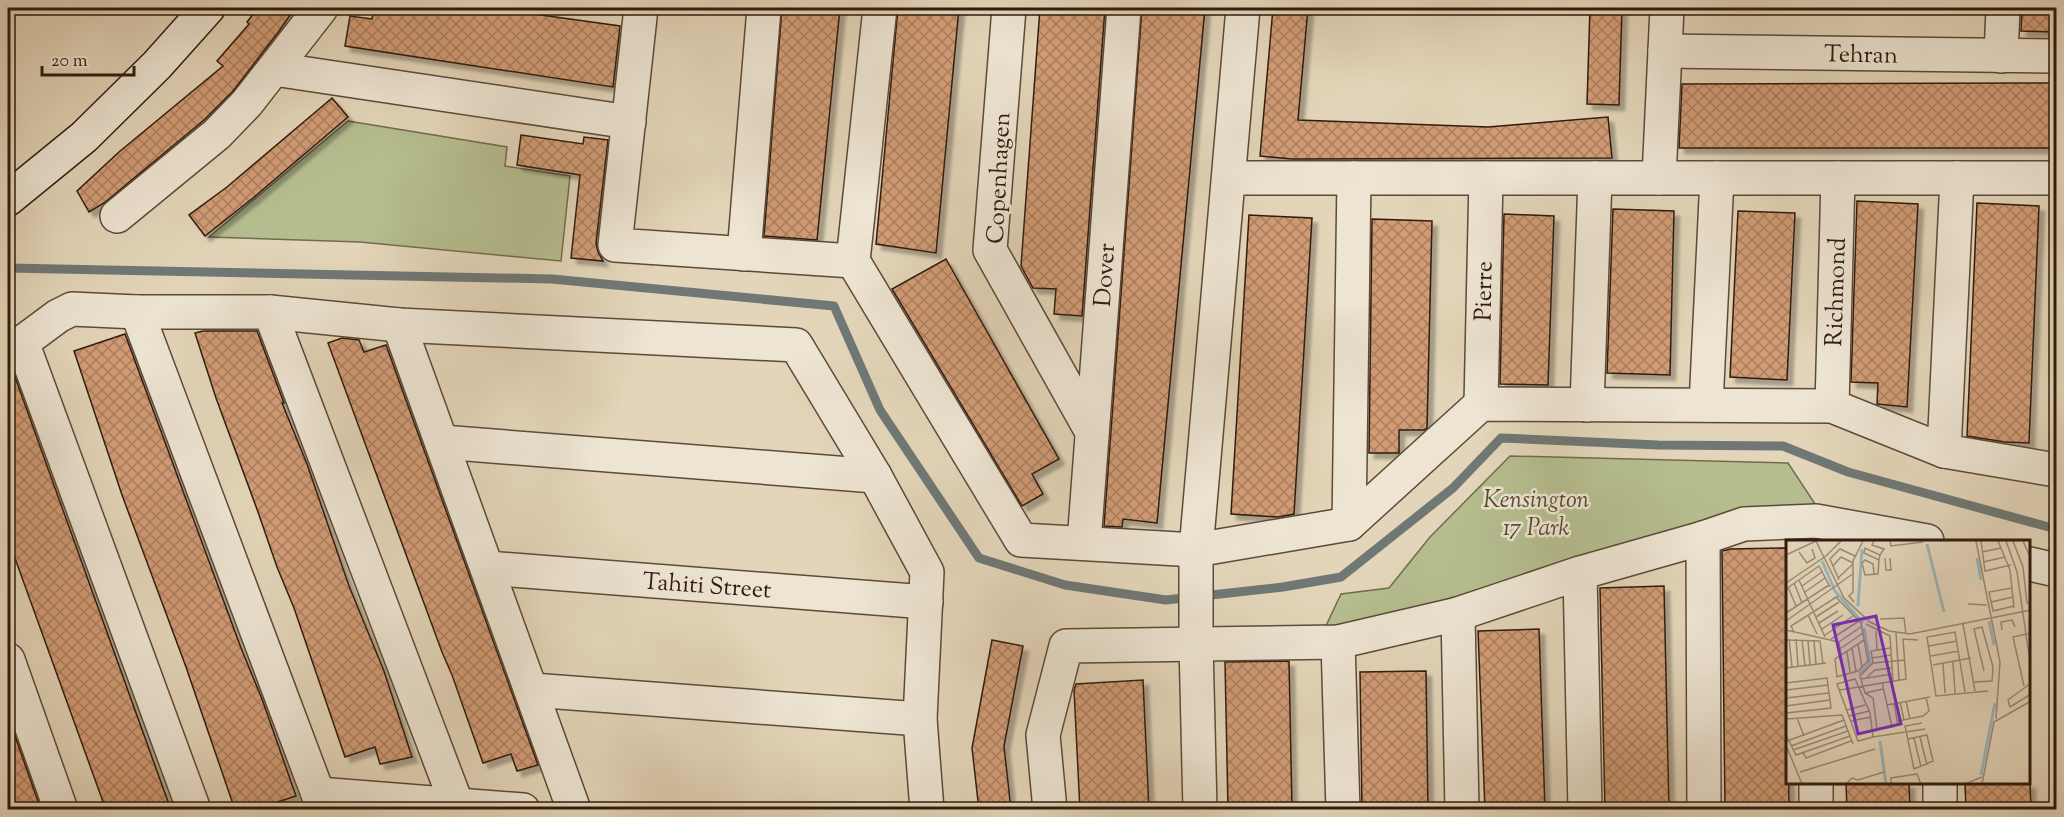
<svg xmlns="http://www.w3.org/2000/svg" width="2064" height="817" font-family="'Sorts Mill Goudy',serif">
<defs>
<pattern id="building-cross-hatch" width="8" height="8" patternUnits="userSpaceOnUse" patternTransform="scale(1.5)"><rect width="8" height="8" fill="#d19b74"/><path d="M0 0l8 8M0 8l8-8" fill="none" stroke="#aa7e5e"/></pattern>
<filter id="shadow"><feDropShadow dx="5.5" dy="5.5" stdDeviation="1.5" flood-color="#0004"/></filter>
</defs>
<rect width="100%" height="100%" fill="#e3d5b9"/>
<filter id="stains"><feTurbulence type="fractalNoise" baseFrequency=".00333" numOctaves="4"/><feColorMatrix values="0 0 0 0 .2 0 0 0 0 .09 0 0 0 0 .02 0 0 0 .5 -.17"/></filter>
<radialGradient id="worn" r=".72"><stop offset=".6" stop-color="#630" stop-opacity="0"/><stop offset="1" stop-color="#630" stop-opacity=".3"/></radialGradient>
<!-- green -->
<g fill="#b5bd8f" stroke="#726c4e" stroke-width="1.5">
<polygon points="348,121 507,147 505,166 570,176 561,261 360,242 209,237"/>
<polygon points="1510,456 1788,463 1821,513 1571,561 1367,624 1325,628 1341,594 1389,588 1430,537"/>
</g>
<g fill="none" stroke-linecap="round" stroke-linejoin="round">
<!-- stream -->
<polyline stroke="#6f7875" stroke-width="9" points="8,268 552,279 834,306 880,410 979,558 1065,585 1166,600 1283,587 1341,577 1453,488 1501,438 1658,445 1783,446 1848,472 2056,529"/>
</g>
<!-- building -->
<g fill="url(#building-cross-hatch)" stroke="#2f1b0e" stroke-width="1.5" filter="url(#shadow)">
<polygon points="258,8 295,8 279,31 233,91 204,120 104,203 89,212 77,191 119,152 223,66 217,61 249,24 247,22"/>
<polygon points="374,8 490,8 620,26 613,87 345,46 350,16 372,19"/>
<polygon points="782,8 840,8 817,240 764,236"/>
<polygon points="898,8 959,8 936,253 876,244"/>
<polygon points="1040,8 1105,8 1082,316 1054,314 1056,289 1033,288 1021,266"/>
<polygon points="1142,8 1205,8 1157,523 1123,519 1122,527 1104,526"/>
<polygon points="1273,8 1308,8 1298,120 1488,127 1608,117 1612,158 1292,159 1260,156"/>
<polygon points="1590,8 1622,8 1619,105 1587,104"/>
<polygon points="2022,8 2056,8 2056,32 2021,31"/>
<polygon points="2056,83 2056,148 1679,148 1682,84"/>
<polygon points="332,98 348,117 253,198 205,236 189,215 227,187"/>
<polygon points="521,135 583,144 584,137 608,140 596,243 598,252 603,261 571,258 580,175 517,165"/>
<polygon points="1857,201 1918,204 1907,407 1877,404 1878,383 1851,382"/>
<polygon points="1977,203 2039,206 2029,443 2005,442 1967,436"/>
<polygon points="1613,209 1674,211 1670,375 1607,373"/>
<polygon points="1738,211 1795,213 1787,380 1730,377"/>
<polygon points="1504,214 1554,216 1548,385 1500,384"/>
<polygon points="1249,215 1312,218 1294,514 1278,517 1231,514"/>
<polygon points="1372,219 1432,221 1427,428 1424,430 1399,430 1399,453 1369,453"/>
<polygon points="946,259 1059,459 1032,474 1043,494 1022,506 892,289"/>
<polygon points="203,331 257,331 284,403 282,403 307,464 349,586 384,671 412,757 380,764 375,747 345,757 294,608 277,567 258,512 216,398 195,333"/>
<polygon points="125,334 241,648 262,699 296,796 253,810 235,810 186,667 122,495 74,351"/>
<polygon points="342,338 359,340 364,352 386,345 538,765 517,771 511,754 483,763 452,675 442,652 328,343"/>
<polygon points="8,371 12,371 15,377 171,810 106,810 16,561 8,542"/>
<polygon points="1786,548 1789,810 1725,810 1722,551 1730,549"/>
<polygon points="1664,586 1669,810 1605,810 1600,588"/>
<polygon points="1539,629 1545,810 1485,810 1478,631"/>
<polygon points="992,640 1023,646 1004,746 1011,810 979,810 972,748"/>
<polygon points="1289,661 1292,810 1228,810 1225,662"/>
<polygon points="1426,671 1428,810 1362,810 1360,672"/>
<polygon points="1143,680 1149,810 1080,810 1074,690 1076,684"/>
<polygon points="8,719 9,719 41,810 8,810"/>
<polygon points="1846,783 1909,783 1910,810 1847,810"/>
<polygon points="1965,783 2030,783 2031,810 1966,810"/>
</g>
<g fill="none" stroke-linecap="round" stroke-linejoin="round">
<!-- street casing -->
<g stroke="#5c4a39" stroke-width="36">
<g id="street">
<polyline points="641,8 615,245 853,261"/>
<polyline points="880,8 853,261 1021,540 1196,550 1349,524 1481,404 1832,406 1944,451 2056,470"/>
<polyline points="1009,8 990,250 1092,432"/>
<polyline points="1665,51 2056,56"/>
<polyline points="2001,56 2003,8"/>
<polyline points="274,69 629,122"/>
<polyline points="1229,178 2056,178"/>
<polyline points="1659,178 1667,8"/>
<polyline points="117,216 217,134 247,103 321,8"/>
<polyline points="744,254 764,8"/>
<polyline points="137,312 318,794"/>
<polyline points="270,312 457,805"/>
<polyline points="399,325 574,810"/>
<polyline points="22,342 194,810"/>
<polyline points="8,353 58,316 72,309 137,312 270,312 399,325 796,345 875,476 927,572 920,719 927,810"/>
<polyline points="1481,404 1486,178"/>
<polyline points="1587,405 1595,178"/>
<polyline points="1706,405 1717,178"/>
<polyline points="1832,406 1838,178"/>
<polyline points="442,442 875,476"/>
<polyline points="1944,451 1957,178"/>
<polyline points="1349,524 1354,178"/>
<polyline points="1703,538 1704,810"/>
<polyline points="1084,543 1124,8"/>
<polyline points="2030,564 2056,570"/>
<polyline points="487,568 926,602"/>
<polyline points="1580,573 1585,810"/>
<polyline points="1458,614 1462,810"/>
<polyline points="1338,642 1343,810"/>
<polyline points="8,660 61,810"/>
<polyline points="532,690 920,719"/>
<polyline points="1816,782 1816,810"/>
<polyline points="1940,782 1940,810"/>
<polyline points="318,794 523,810"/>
<polyline points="1050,810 1043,735 1066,646 1338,642 1458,614 1580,573 1703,538 1744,524 1816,521 1927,541"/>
<polyline points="1200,810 1196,644 1196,550 1243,8"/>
</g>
</g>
<!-- secondary casing -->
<g stroke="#2f1b0e" stroke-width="36">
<polyline id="secondary" points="8,199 84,137 157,65 208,8"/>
</g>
<!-- street -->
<use href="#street" stroke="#ede4d2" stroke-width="33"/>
<!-- secondary -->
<use href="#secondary" stroke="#ede4d2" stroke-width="33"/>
</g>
<g text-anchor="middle" stroke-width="5" stroke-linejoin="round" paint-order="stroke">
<!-- street labels -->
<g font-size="24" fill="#2f1b0e" stroke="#ede4d2">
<text transform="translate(1861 54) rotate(1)" y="8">Tehran</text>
<text transform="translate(998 178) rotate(-87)" y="8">Copenhagen</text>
<text transform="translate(1104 275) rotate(-86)" y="8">Dover</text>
<text transform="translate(1483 291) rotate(-89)" y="8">Pierre</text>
<text transform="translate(1835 292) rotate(-88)" y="8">Richmond</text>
<text transform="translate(707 585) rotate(4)" y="8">Tahiti Street</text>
</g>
<!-- park labels -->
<g font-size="24" font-style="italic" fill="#574c35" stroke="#ede4d2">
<text x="1536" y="507">Kensington<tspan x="1536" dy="28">17 Park</tspan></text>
</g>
</g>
<!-- overview -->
<g transform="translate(1786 540)">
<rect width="244" height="244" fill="#e3d5b9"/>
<path fill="none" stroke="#9ab6ba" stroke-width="3" d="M 141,4 L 158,72M 191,18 L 195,40M 36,21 L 49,51 L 77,83M 72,66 L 76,9M 203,81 L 208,105M 73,134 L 84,123 L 78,88M 94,201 L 100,244M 195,235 L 209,163"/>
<path fill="none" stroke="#9b8b75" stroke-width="1.5" d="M 30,1 L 58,58 L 84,82 L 103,91 L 124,94 L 245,70M 88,1 L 86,5 L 98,9 L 94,15 L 79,8 L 78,13 L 93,20 L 94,15M 104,1 L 105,6 L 137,2M 190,1 L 214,122 L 210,179M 195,1 L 199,31 L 225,25M 212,1 L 224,30 L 228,68M 220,1 L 231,32 L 244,122M 227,1 L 237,27 L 241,63 L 245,63M 237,1 L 245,19M 13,12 L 21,23 L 29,18 L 26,9M 196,12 L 215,8M 0,15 L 30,1M 99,18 L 100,30 L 105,30 L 104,18M 197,22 L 219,17M 47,26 L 55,17 L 67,23M 88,34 L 87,24 L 79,20 L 76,23 L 79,35 L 92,34 L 93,20M 52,38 L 67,24M 13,40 L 39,97M 53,40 L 44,19 L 54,9 L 69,16M 0,43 L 40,16 L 55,1M 8,43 L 16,63M 16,46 L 36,32M 2,47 L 10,66M 226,48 L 203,52 L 207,71 L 228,66M 0,49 L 33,26 L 44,47M 19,52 L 39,38M 50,57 L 75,83 L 82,121 L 72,131 L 50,137M 68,62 L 63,56 L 67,52 L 67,21 L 77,1M 205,62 L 227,57M 182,64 L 201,65M 0,73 L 43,45M 22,75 L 31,94M 30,77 L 53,62M 94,79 L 118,78 L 120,94M 0,81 L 68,33M 33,83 L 52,71M 80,84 L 104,96 L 107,141M 177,84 L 189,151M 36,89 L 57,75M 0,90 L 53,102M 216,90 L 215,82 L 226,80 L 229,87M 90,91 L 91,110M 8,92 L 5,86 L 52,56M 110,93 L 113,140M 39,95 L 67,76M 3,99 L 6,127M 10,99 L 12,126M 45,99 L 73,81M 0,100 L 34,101 L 37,124M 16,100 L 19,126M 22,101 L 24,125M 28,101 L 30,124M 53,102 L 58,134M 53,102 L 76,86M 72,104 L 76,127M 143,106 L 171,101M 66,108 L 70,131M 54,109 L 77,93M 61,112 L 64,132M 145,116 L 173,111M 86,118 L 105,115M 167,122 L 169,153M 87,123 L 85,111 L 104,108M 157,123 L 159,153M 147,125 L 185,118M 0,128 L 40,123M 51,136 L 49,119 L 78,100M 81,137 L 89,130 L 106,128M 75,139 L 106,134M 96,142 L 106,187 L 91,189 L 87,158 L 79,153 L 74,136 L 87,123 L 119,120M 188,142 L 206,141 L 207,127 L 196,87 L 188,89 L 198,131M 0,143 L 41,138 L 45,168 L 0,173M 245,143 L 222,160 L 224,167 L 245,154M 238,146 L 227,97 L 245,93M 0,150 L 42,145M 54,150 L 120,139 L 117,99 L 132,100M 179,152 L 169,92 L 141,97 L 150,156 L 202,151M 79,153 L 97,149M 0,158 L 43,153M 120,161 L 124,179M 114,162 L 118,180M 108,163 L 112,185M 101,165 L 144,157M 0,166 L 44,160M 61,170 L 79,165M 63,176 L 83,171M 11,178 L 18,196M 0,179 L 56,175 L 67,204M 65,181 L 85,177M 112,181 L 137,176 L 143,171 L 140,157M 0,195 L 10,215 L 64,196M 87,197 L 72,201 L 51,144 L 69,139 L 84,173 L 87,197 L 139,189M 134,197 L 141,225M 128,198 L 135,227M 122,199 L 141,195 L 147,221 L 128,229 L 119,186 L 136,183M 1,201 L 58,180M 0,205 L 16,244M 5,206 L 60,186M 7,210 L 62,191M 17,212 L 20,218 L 65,201M 14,232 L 89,209M 60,244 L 66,238 L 72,240 L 98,232M 105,244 L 105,238 L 131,234 L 135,244M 179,244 L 196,237M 196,244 L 208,182 L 245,161"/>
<path fill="#7b2cbf" fill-opacity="0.15" stroke="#7b2cbf" stroke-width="3" d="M 90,76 L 115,184 L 72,194 L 47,85 Z"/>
<rect width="244" height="244" fill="none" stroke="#2f1b0e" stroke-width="3"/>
</g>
<!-- margin -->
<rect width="2064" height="817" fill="none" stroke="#e3d5b9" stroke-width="30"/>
<rect x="9" y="9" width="2046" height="799" fill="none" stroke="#2f1b0e" stroke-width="3"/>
<rect x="15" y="15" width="2034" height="787" fill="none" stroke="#2f1b0e" stroke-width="1.5"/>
<!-- scale -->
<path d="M42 66v9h92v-9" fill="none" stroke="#2f1b0e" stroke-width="3"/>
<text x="51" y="66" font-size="18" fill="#2f1b0e" stroke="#ede4d2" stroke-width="4.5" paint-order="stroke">20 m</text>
<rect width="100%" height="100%" filter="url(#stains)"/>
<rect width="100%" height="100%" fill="url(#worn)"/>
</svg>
